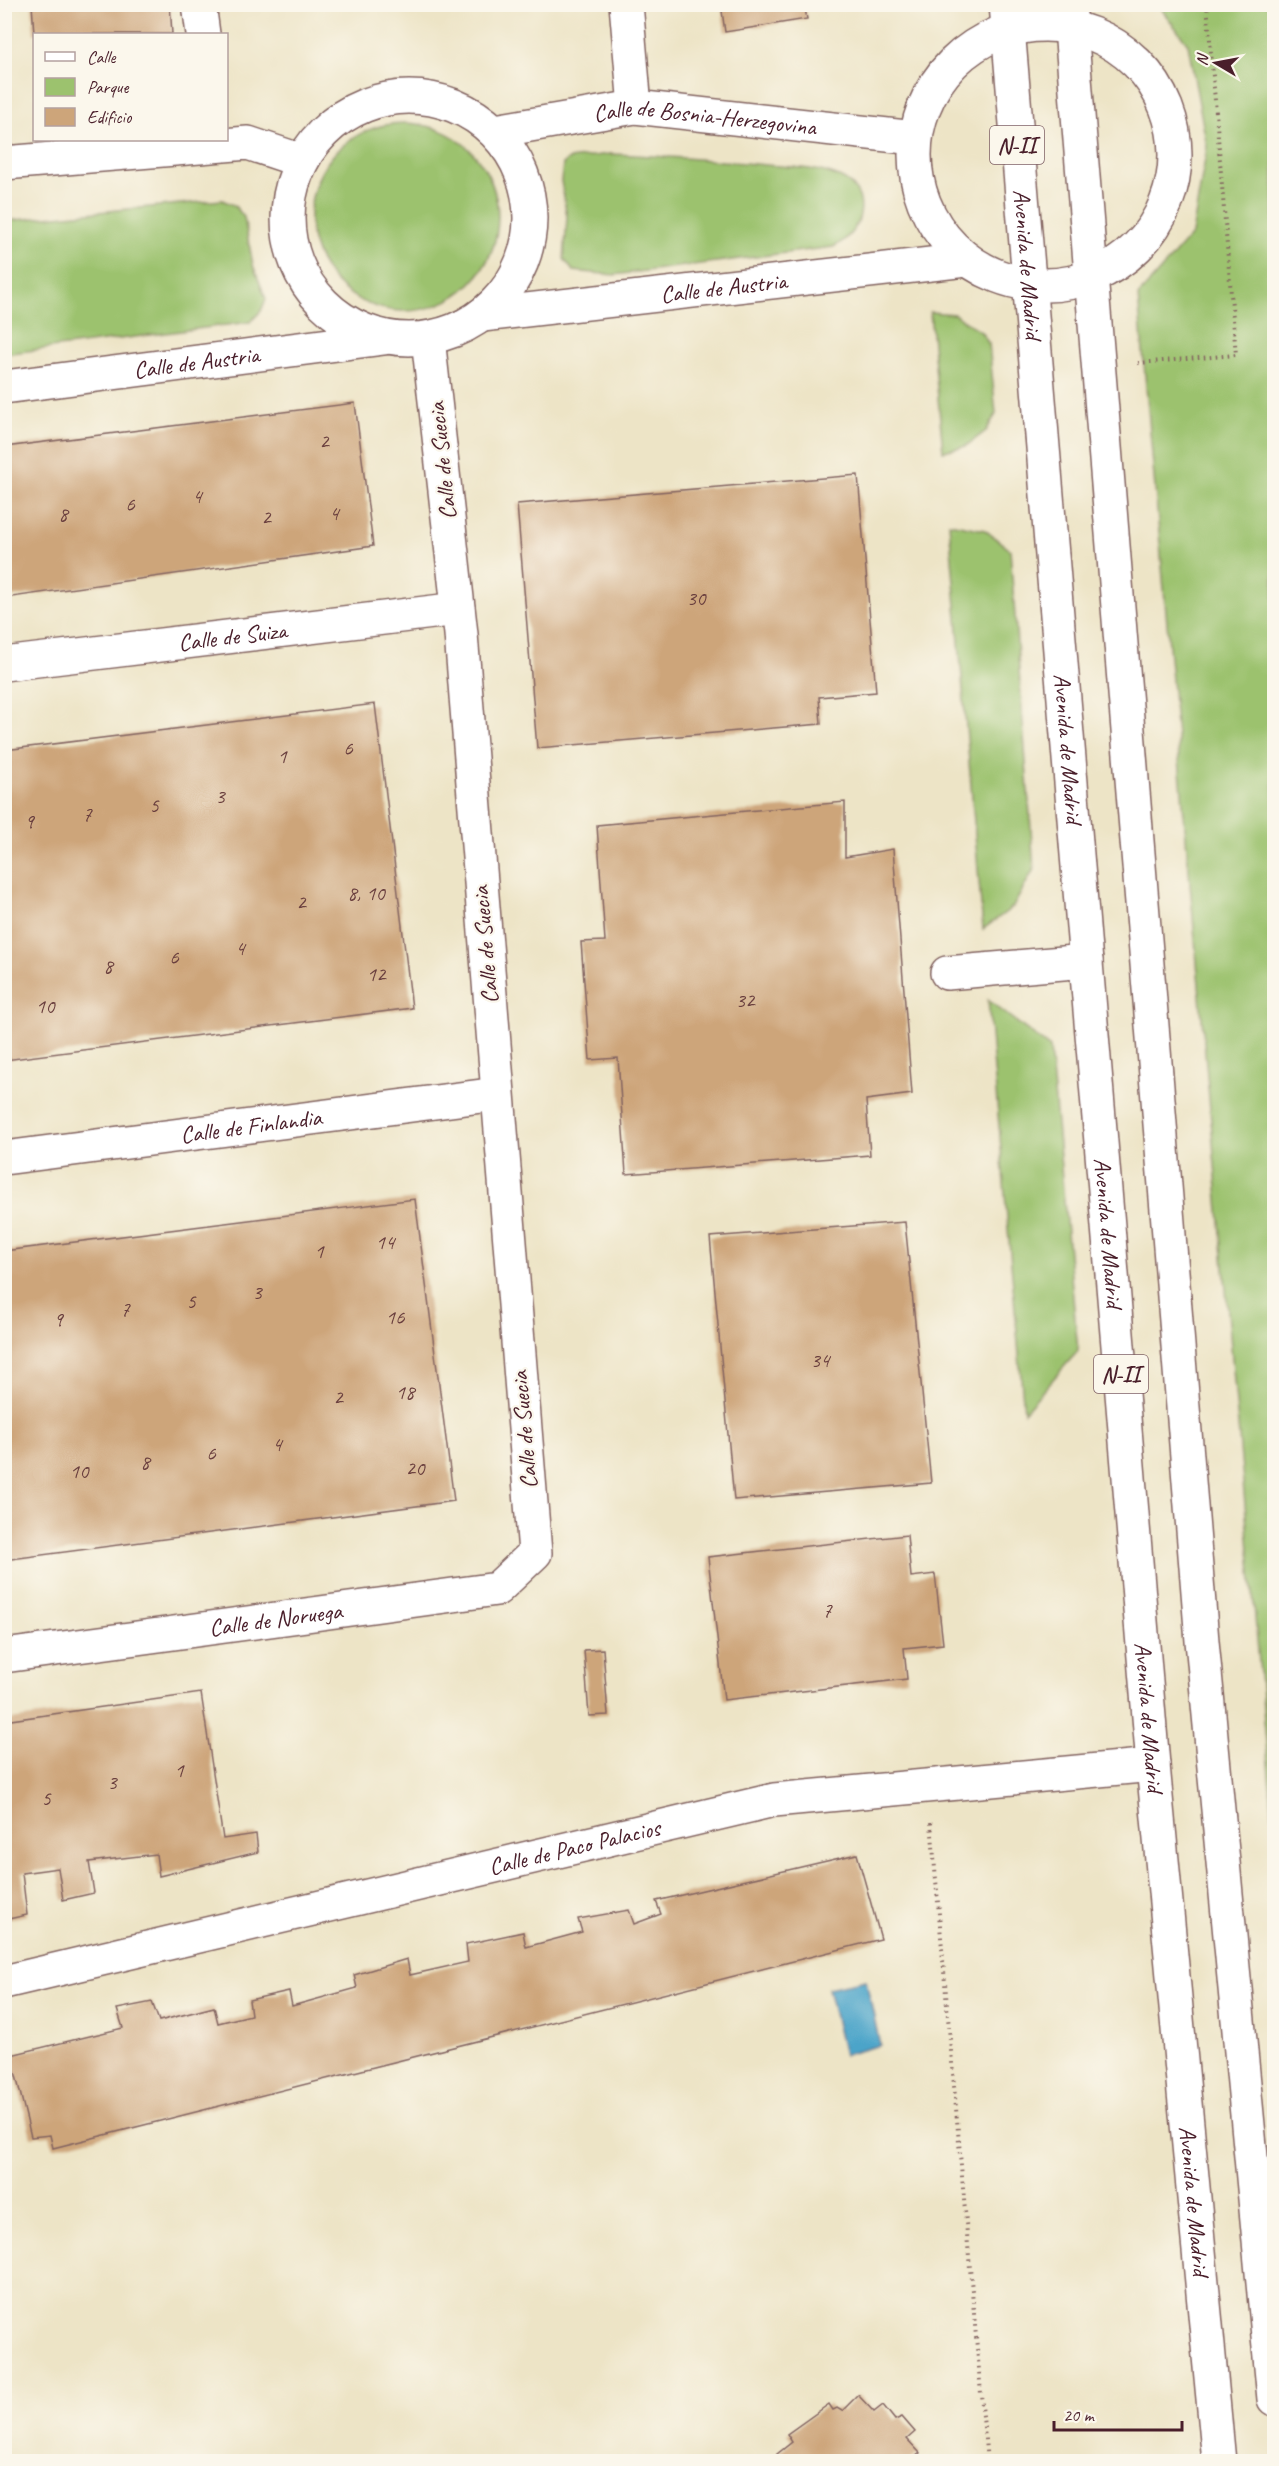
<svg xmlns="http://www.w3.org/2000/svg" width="1279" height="2466" font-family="Caveat,sans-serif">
<rect width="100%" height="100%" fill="#fbf7ec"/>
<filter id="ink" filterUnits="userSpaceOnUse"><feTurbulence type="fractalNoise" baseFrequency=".0167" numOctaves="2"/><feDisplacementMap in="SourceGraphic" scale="12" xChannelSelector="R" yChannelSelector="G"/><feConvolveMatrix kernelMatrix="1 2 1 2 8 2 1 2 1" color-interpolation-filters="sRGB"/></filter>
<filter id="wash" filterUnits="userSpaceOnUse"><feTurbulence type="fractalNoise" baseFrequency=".008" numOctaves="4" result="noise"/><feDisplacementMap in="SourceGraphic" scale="24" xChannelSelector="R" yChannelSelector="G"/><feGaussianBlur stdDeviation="1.35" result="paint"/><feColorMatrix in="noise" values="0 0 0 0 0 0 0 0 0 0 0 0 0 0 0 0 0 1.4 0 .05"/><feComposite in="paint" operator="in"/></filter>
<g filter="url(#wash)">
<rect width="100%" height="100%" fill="#ede4c6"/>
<!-- green -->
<g fill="#9cc26e" stroke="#73704c" stroke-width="1.5">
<polygon points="1158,5 1274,5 1274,1832 1138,296 1192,234 1207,147 1188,44"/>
<circle cx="404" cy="217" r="94"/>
<path d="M 610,154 C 662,156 714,160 766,165 C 789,167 817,167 839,177 C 874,192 863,233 833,247 L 614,275 L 573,271 L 564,259 L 567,217 L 561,181 L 563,164 L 569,159 Z"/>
<polygon points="222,200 234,205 244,217 253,265 266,299 261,311 250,322 5,354 5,221"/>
<polygon points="930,312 954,314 981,332 989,344 996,414 986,431 966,446 943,451"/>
<polygon points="949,523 985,530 1010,550 1034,869 1013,907 983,929"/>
<polygon points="988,1000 1050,1048 1078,1351 1024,1412"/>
</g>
<!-- water -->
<polygon fill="#4ca4c9" stroke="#4b627a" stroke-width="1.5" points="866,1980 880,2045 844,2055 828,1988"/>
<g id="blocks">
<!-- building -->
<g fill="#cda57a">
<polygon points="32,4 170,4 172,34 34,34"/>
<polygon points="721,4 804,4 807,19 725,32"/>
<polygon points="355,403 373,546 5,598 5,447"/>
<polygon points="858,475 876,692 819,697 821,724 537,748 517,504"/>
<polygon points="375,704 412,1008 5,1060 5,750"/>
<polygon points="845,802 845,857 893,849 912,1094 866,1100 870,1155 626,1174 618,1058 590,1060 581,942 605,941 597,825"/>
<polygon points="415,1199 454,1501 4,1560 4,1251"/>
<polygon points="905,1222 931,1483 734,1500 710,1237"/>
<polygon points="907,1535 911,1577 935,1574 943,1644 904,1648 907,1679 724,1700 708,1557"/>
<polygon points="603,1649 608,1715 589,1716 584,1650"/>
<polygon points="201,1693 223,1839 256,1834 258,1852 159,1876 156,1854 89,1862 94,1893 63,1900 58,1868 22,1873 27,1915 4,1920 4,1721"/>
<polygon points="857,1854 881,1939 53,2148 50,2135 31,2137 11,2055 123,2028 117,2009 152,2002 159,2021 214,2007 218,2023 251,2015 249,2000 289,1991 292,2006 357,1988 354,1975 407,1959 410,1975 468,1962 466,1944 523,1932 526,1947 582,1932 578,1919 629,1910 634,1924 661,1914 656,1901"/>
<polygon points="858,2395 874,2412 883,2405 895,2420 902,2417 915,2432 907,2439 920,2453 909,2462 767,2462 792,2442 787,2434 829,2404 833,2410 837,2408 842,2411"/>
</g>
</g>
</g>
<g filter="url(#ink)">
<use href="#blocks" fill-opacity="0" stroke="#836461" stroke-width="1.5"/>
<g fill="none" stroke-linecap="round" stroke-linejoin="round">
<!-- minor casing -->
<g stroke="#836461" stroke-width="36">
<g id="minor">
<polyline points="199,4 203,34"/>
<polyline points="626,4 635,107"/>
<circle cx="409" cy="218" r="121"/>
<path id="s1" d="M 495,131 L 635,107 L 915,138"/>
<polyline points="4,163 248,143 302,161"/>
<path id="s2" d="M 482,315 L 966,260"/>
<path id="s3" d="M 4,387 L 384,338"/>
<path id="s4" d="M 4,664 L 458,609"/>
<polyline points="947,973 1086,961"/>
<path id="s5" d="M 4,1158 L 497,1094"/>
<path id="s6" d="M 4,1656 L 497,1589 L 535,1553 L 461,634 L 428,338"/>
<path id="s7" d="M 4,1982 L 774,1800 L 1153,1765"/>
</g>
</g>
<!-- major casing -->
<g stroke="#836461" stroke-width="36">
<g id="major">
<path id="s8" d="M 1006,4 L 1153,1765 L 1219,2462"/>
<polyline points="1069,4 1202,1641 1274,2399"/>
<circle cx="1045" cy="155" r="130"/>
</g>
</g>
<!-- path -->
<g stroke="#836461" stroke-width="4" stroke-dasharray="1.5 4.5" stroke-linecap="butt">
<polyline points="1138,363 1236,355 1207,4"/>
<polyline points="931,1823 987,2462"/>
</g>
<!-- minor -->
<use href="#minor" stroke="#fff" stroke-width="33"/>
<!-- major -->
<use href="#major" stroke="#fff" stroke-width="33"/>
</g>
</g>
<g text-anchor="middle" stroke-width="4.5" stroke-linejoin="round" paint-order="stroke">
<!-- number labels -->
<g font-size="21" fill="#6b403f">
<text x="324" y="448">2</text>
<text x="197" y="503">4</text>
<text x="130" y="511">6</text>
<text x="334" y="520">4</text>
<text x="63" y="521">8</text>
<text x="266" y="524">2</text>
<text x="696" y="605">30</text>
<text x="348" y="755">6</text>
<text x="282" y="763">1</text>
<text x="220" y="803">3</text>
<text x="154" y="812">5</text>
<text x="87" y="821">7</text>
<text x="29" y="828">9</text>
<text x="366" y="900">8, 10</text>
<text x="301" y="909">2</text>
<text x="240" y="955">4</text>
<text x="174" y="964">6</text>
<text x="108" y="973">8</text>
<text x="376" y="981">12</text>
<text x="745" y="1007">32</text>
<text x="45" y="1013">10</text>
<text x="385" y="1249">14</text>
<text x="319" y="1258">1</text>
<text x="257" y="1299">3</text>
<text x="191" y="1308">5</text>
<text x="125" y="1316">7</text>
<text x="395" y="1324">16</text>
<text x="58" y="1326">9</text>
<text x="820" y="1367">34</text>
<text x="405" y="1399">18</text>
<text x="338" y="1404">2</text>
<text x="277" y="1451">4</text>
<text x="211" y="1460">6</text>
<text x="145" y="1469">8</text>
<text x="415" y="1475">20</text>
<text x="79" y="1478">10</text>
<text x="827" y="1617">7</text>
<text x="179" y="1777">1</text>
<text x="112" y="1789">3</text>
<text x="46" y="1805">5</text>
</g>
<!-- shield labels -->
<g fill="#fbf7ec" stroke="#7f6065" stroke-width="1.5">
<rect x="990" y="126" width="54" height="38" rx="4.5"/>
<rect x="1094" y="1355" width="54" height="38" rx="4.5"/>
</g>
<g font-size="22" font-weight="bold" fill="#4a1f2b">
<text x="1017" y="153">N-II</text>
<text x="1121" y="1382">N-II</text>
</g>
<!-- street labels -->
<g font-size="24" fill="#4a1f2b" stroke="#fbf7ec">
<text dy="8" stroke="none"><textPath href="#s1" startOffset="212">Calle de Bosnia-Herzegovina</textPath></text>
<text dy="8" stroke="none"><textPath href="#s8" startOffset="261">Avenida de Madrid</textPath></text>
<text dy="8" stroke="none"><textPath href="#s2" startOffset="243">Calle de Austria</textPath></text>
<text dy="8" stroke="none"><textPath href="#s3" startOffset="194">Calle de Austria</textPath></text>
<text transform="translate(442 461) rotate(-96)" y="8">Calle de Suecia</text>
<text dy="8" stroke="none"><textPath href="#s4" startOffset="230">Calle de Suiza</textPath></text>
<text dy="8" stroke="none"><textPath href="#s8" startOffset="747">Avenida de Madrid</textPath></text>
<text transform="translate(485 945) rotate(-95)" y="8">Calle de Suecia</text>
<text dy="8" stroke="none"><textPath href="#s5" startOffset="249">Calle de Finlandia</textPath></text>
<text dy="8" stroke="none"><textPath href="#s8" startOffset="1233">Avenida de Madrid</textPath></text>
<text transform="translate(524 1430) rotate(-95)" y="8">Calle de Suecia</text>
<text dy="8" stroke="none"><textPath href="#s6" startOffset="274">Calle de Noruega</textPath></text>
<text dy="8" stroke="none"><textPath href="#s8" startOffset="1719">Avenida de Madrid</textPath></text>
<text dy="8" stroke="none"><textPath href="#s7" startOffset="586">Calle de Paco Palacios</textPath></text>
<text dy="8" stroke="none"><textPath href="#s8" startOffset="2205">Avenida de Madrid</textPath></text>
</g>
</g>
<!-- margin -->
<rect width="1279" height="2466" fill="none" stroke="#fbf7ec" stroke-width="24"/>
<!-- legend -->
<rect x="33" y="33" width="195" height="108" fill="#fbf7ec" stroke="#b4a19f" stroke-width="1.5"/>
<rect x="45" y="52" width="30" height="9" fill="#ffffff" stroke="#b4a19f" stroke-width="1.5"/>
<text x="87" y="63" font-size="18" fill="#4a1f2b">Calle</text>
<rect x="45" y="78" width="30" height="18" fill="#9cc26e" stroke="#b4a19f" stroke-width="1.5"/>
<text x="87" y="93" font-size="18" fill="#4a1f2b">Parque</text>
<rect x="45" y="108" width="30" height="18" fill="#cda57a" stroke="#b4a19f" stroke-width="1.5"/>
<text x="87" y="123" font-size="18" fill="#4a1f2b">Edificio</text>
<!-- north arrow -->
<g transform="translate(1216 63) rotate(280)" stroke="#fbf7ec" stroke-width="4.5" paint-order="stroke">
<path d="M0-4.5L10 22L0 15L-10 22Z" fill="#4a1f2b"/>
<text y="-9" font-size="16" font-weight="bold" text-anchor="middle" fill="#4a1f2b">N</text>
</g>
<!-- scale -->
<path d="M1054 2421v9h128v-9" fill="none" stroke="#4a1f2b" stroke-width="3"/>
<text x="1063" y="2421" font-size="18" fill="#4a1f2b" stroke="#fbf7ec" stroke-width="4.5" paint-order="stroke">20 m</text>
</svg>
